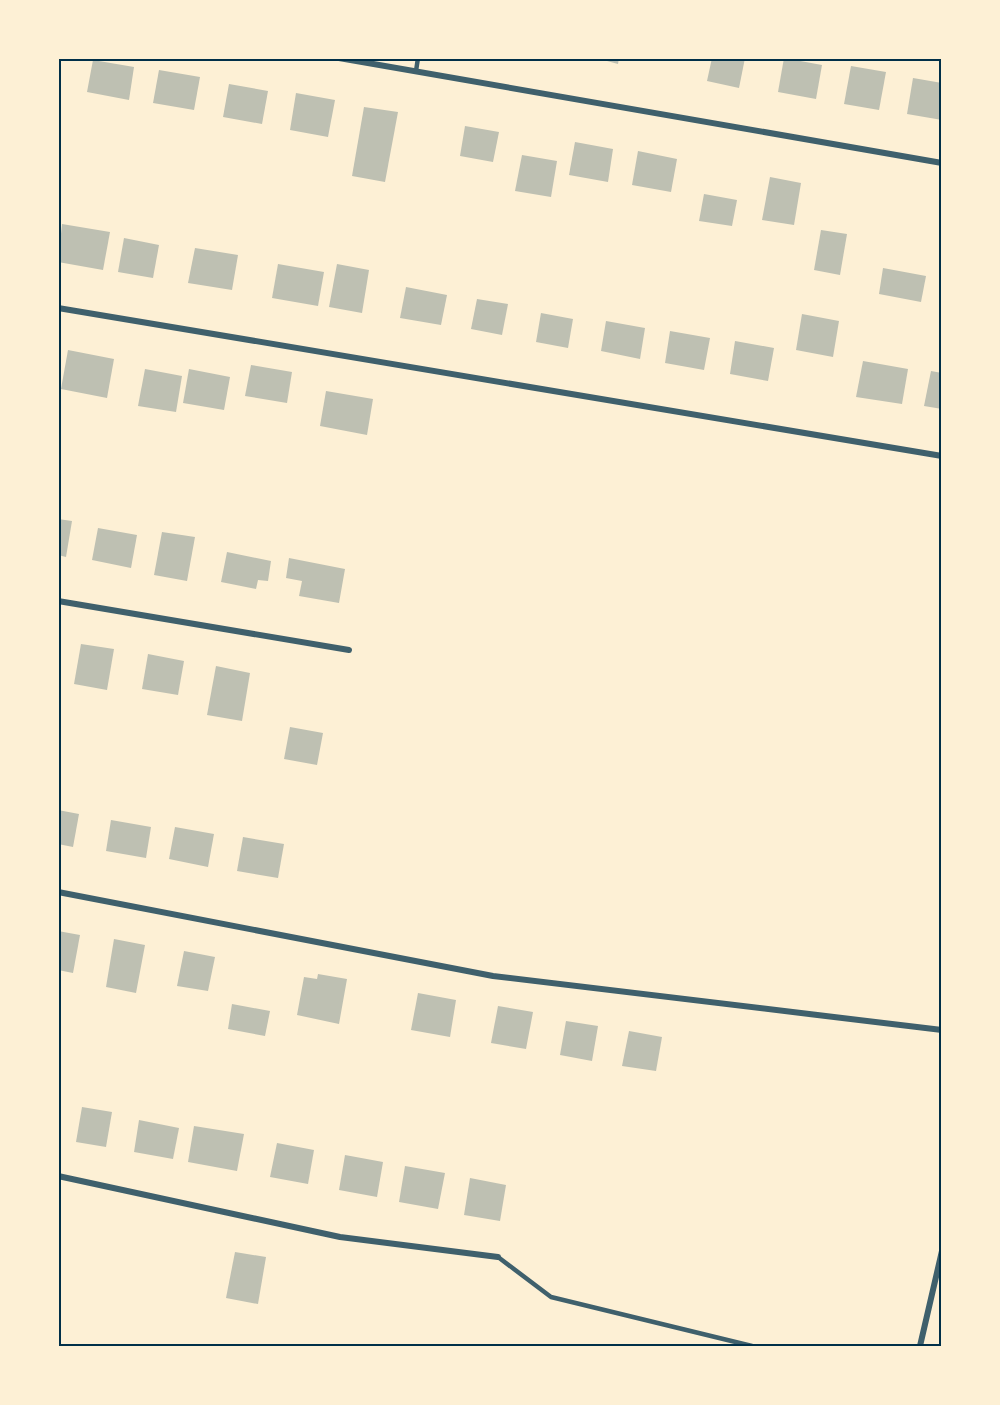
<svg xmlns="http://www.w3.org/2000/svg" width="1000" height="1405" font-family="'Sofia Sans Condensed',sans-serif">
<rect width="100%" height="100%" fill="#fdf0d5"/>
<!-- building -->
<g fill="#bec0b2">
<polygon points="596,58 619,58 618,64"/>
<polygon points="712,58 745,58 739,88 707,81"/>
<polygon points="784,58 822,65 816,99 778,92"/>
<polygon points="93,60 134,67 129,100 87,92"/>
<polygon points="851,66 886,72 879,110 844,104"/>
<polygon points="159,70 200,77 194,110 153,103"/>
<polygon points="913,78 942,83 942,120 907,114"/>
<polygon points="229,84 268,91 262,124 223,117"/>
<polygon points="296,93 335,100 328,137 290,130"/>
<polygon points="364,107 398,112 385,182 352,176"/>
<polygon points="465,126 499,132 493,162 460,156"/>
<polygon points="575,142 613,149 608,182 569,175"/>
<polygon points="638,151 677,159 671,192 632,185"/>
<polygon points="522,155 557,161 551,197 515,191"/>
<polygon points="770,177 801,183 794,225 762,220"/>
<polygon points="704,194 737,200 732,226 699,221"/>
<polygon points="62,224 110,232 103,270 58,262"/>
<polygon points="821,230 847,234 840,275 814,270"/>
<polygon points="124,238 159,245 153,278 118,272"/>
<polygon points="195,248 238,255 232,290 188,283"/>
<polygon points="278,264 324,272 318,306 272,298"/>
<polygon points="337,264 369,270 362,313 329,307"/>
<polygon points="883,268 926,276 921,302 879,294"/>
<polygon points="406,287 447,295 441,325 400,318"/>
<polygon points="477,299 508,304 502,335 471,329"/>
<polygon points="541,313 573,319 568,348 536,342"/>
<polygon points="802,314 839,321 833,357 796,350"/>
<polygon points="606,321 645,328 640,359 601,351"/>
<polygon points="670,331 710,338 704,370 665,363"/>
<polygon points="735,341 774,348 768,381 730,374"/>
<polygon points="68,350 114,359 107,398 61,389"/>
<polygon points="863,361 908,369 902,404 856,397"/>
<polygon points="251,365 292,372 287,403 245,396"/>
<polygon points="145,369 182,376 176,412 138,406"/>
<polygon points="189,369 230,377 224,410 183,403"/>
<polygon points="931,371 942,373 942,409 924,406"/>
<polygon points="326,391 373,399 367,435 320,426"/>
<polygon points="58,519 72,521 66,557 58,555"/>
<polygon points="98,528 137,535 131,568 92,560"/>
<polygon points="162,532 195,537 187,581 154,575"/>
<polygon points="227,552 271,561 268,581 258,580 256,589 221,582"/>
<polygon points="289,558 345,569 339,603 299,596 302,581 286,578"/>
<polygon points="81,644 114,649 107,690 74,684"/>
<polygon points="148,654 184,661 178,695 142,689"/>
<polygon points="216,666 250,673 242,721 207,715"/>
<polygon points="290,727 323,733 317,765 284,759"/>
<polygon points="58,810 79,814 73,847 58,844"/>
<polygon points="111,820 151,827 146,858 106,851"/>
<polygon points="175,827 214,834 208,867 169,859"/>
<polygon points="243,837 284,844 278,878 237,871"/>
<polygon points="58,931 80,935 73,973 58,970"/>
<polygon points="114,939 145,945 136,993 106,987"/>
<polygon points="184,951 215,957 208,991 177,986"/>
<polygon points="318,974 347,979 339,1024 297,1015 304,977 317,979"/>
<polygon points="418,993 456,1000 450,1037 411,1030"/>
<polygon points="232,1004 270,1011 265,1036 228,1029"/>
<polygon points="498,1006 533,1012 526,1049 491,1043"/>
<polygon points="566,1021 598,1026 592,1061 560,1055"/>
<polygon points="629,1031 662,1037 656,1071 622,1066"/>
<polygon points="82,1107 112,1112 106,1147 76,1142"/>
<polygon points="139,1120 179,1128 173,1159 134,1152"/>
<polygon points="194,1126 244,1134 237,1171 188,1162"/>
<polygon points="277,1143 314,1150 308,1184 270,1177"/>
<polygon points="345,1155 383,1162 377,1197 339,1190"/>
<polygon points="405,1166 445,1173 438,1209 399,1202"/>
<polygon points="470,1178 506,1185 500,1221 464,1215"/>
<polygon points="235,1252 266,1257 258,1304 226,1298"/>
</g>
<g fill="none" stroke-linecap="round" stroke-linejoin="round">
<!-- service -->
<g stroke="#3f606c" stroke-width="4.5">
<polyline points="416,71 418,58"/>
<polyline points="498,1257 551,1297 752,1346"/>
</g>
<!-- minor -->
<g stroke="#3f606c" stroke-width="6">
<polyline points="339,58 942,163"/>
<polyline points="58,308 942,456"/>
<polyline points="58,601 349,650"/>
<polyline points="58,892 493,976 942,1030"/>
<polyline points="58,1176 340,1237 498,1257"/>
<polyline points="920,1346 942,1251"/>
</g>
</g>
<!-- border -->
<rect width="1000" height="1405" fill="none" stroke="#fdf0d5" stroke-width="120"/>
<rect x="60" y="60" width="880" height="1285" fill="none" stroke="#003049" stroke-width="2"/>
</svg>
